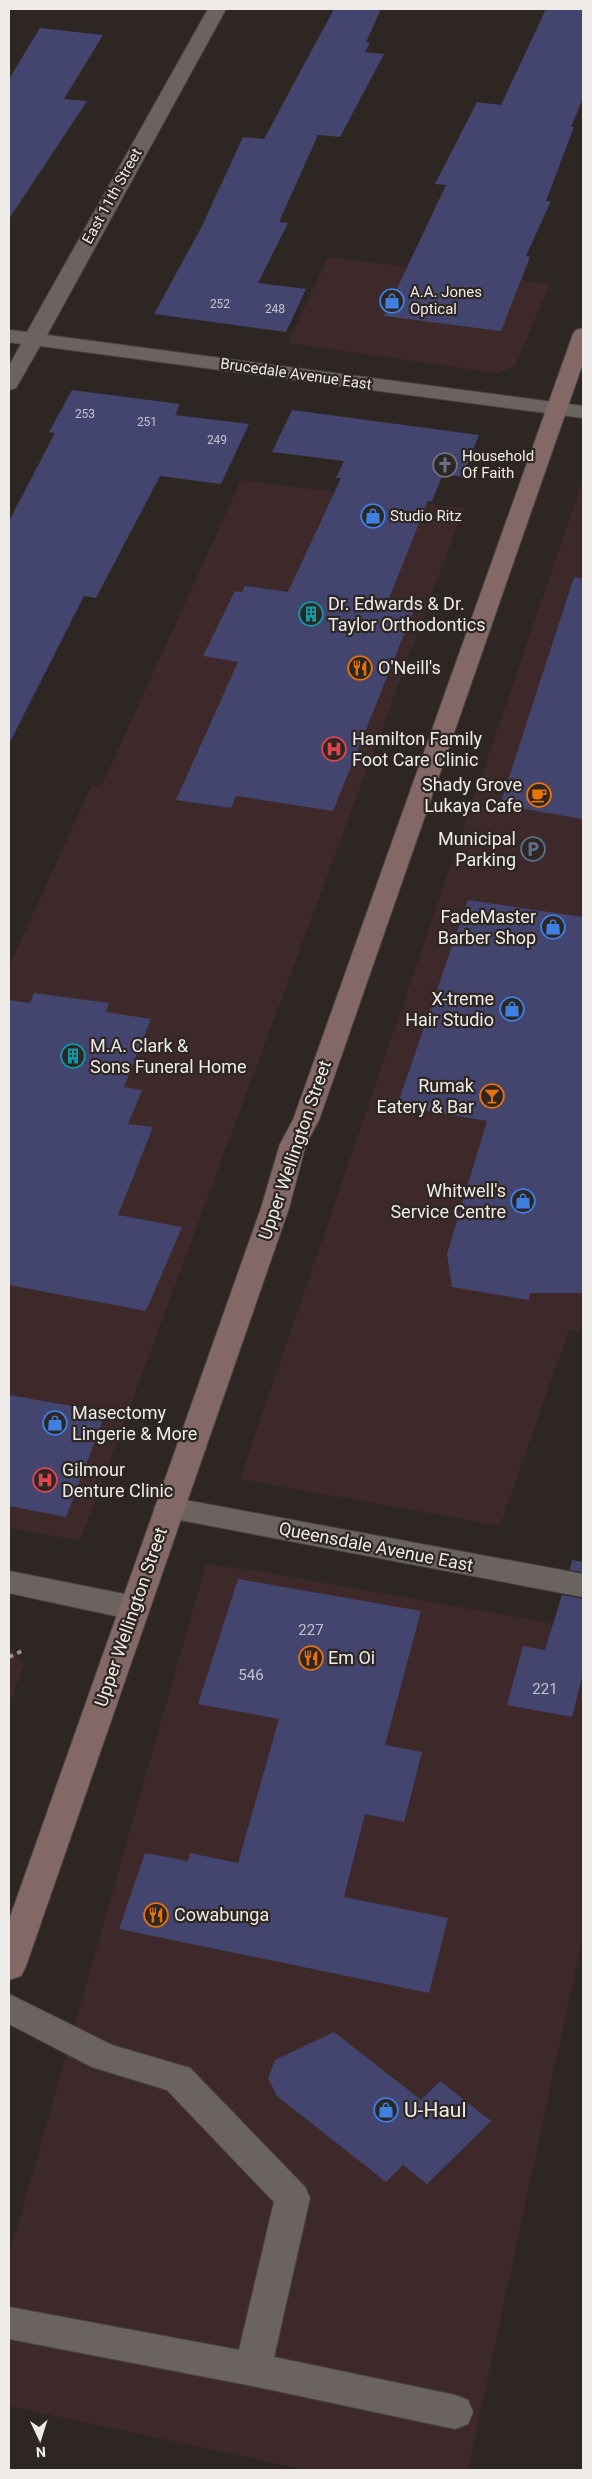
<svg xmlns="http://www.w3.org/2000/svg" width="592" height="2479" font-family="Roboto,sans-serif">
<rect width="100%" height="100%" fill="#2d2623"/>
<!-- commercial -->
<g fill="#3d292a">
<polygon points="328,257 550,284 515,366 497,373 288,343"/>
<polygon points="241,480 464,508 80,1541 9,1528 9,967 91,786 101,787"/>
<polygon points="583,480 583,1332 569,1330 500,1526 240,1479"/>
<polygon points="206,1564 258,1571 583,1629 583,1935 468,2470 306,2470 9,2406 9,2256"/>
<polygon points="9,1648 24,1664 9,1706"/>
</g>
<!-- building -->
<g fill="#43456f">
<polygon points="334,9 381,9 366,42 370,43 365,52 384,54 340,137 318,135 279,222 288,223 258,283 306,289 286,332 154,314 202,226 243,137 264,139"/>
<polygon points="546,9 583,9 583,98 571,127 574,127 546,201 551,201 526,256 530,257 501,331 384,316 446,185 435,184 477,102 501,105"/>
<polygon points="40,28 103,35 64,99 87,101 9,219 9,79"/>
<polygon points="72,390 180,404 175,415 249,424 221,484 160,476 96,598 84,596 9,744 9,521 55,433 49,432"/>
<polygon points="292,410 479,435 462,477 443,474 432,501 428,501 386,606 414,610 333,811 236,796 231,808 176,800 238,662 203,656 235,591 242,592 245,586 288,592 341,478 336,478 344,461 272,452"/>
<polygon points="574,577 583,579 583,819 500,805"/>
<polygon points="468,900 583,917 583,1293 530,1293 529,1300 452,1287 447,1254 487,1121 397,1106"/>
<polygon points="34,993 109,1003 106,1012 151,1019 124,1087 142,1090 128,1124 153,1127 118,1215 182,1227 146,1311 9,1285 9,1000 30,1003"/>
<polygon points="9,1395 106,1412 66,1517 9,1506"/>
<polygon points="572,1560 583,1562 583,1572 570,1570"/>
<polygon points="238,1579 421,1611 385,1745 422,1752 404,1822 365,1814 344,1897 448,1918 429,1993 119,1929 145,1853 188,1861 190,1853 238,1863 279,1719 198,1704"/>
<polygon points="562,1595 583,1599 583,1673 572,1717 507,1705 523,1646 545,1650"/>
<polygon points="334,2032 421,2100 440,2081 491,2121 427,2184 403,2165 386,2182 277,2096 268,2078 275,2060"/>
</g>
<g fill="none" stroke-linecap="round" stroke-linejoin="round">
<!-- lane casing -->
<g stroke="#494442" stroke-width="2">
<polygon id="lane" points="9,1994 112,2045 190,2068 305,2187 310,2198 274,2357 455,2395 468,2400 473,2412 468,2424 455,2429 253,2386 9,2339 9,2307 239,2350 274,2202 167,2090 92,2067 9,2024"/>
</g>
<!-- street casing -->
<g stroke="#494442" stroke-width="2">
<g id="street">
<polygon points="208,9 226,9 47,335 583,406 583,418 40,346 16,388 9,390 9,366 21,344 9,342 9,330 27,332"/>
<polygon points="169,1497 583,1574 583,1597 159,1516 154,1508 159,1500"/>
<polygon points="9,1571 134,1596 145,1600 149,1608 145,1616 134,1620 9,1593"/>
</g>
</g>
<!-- secondary casing -->
<g stroke="#494442" stroke-width="2">
<polygon id="secondary" points="583,328 583,363 319,1120 306,1144 289,1208 26,1966 21,1976 9,1980 9,1920 261,1208 280,1144 293,1120 573,334 576,330"/>
</g>
<!-- path -->
<polyline stroke="#98928f" stroke-width="4" stroke-dasharray="4.5 4.5" stroke-linecap="butt" points="9,1657 24,1650"/>
<!-- lane -->
<use href="#lane" fill="#6b635f" fill-rule="evenodd"/>
<!-- street -->
<use href="#street" fill="#6b635f" fill-rule="evenodd"/>
<!-- secondary -->
<use href="#secondary" fill="#846866" fill-rule="evenodd"/>
</g>
<!-- icons -->
<defs>
<g id="shop-ring" transform="scale(1.25)"><circle r="9.5" fill="#2d2623" stroke="#3f7fe0" stroke-width="1.5"/><path d="M-5-2.5h2.3a2.7 3.5 0 0 1 5.4 0H5L5.5 6h-11ZM-1.5-2.5h3a1.5 2.3 0 0 0-3 0Z" fill="#3f7fe0"/></g>
<g id="church-ring" transform="scale(1.25)"><circle r="9.5" fill="#2d2623" stroke="#6b7280" stroke-width="1.5"/><path d="M-1.2-6h2.4v3.5h3.3v2.4h-3.3V6h-2.4V-.1h-3.3v-2.4h3.3Z" fill="#6b7280"/></g>
<g id="building-ring" transform="scale(1.25)"><circle r="9.5" fill="#2d2623" stroke="#0f9aa8" stroke-width="1.5"/><path d="M-4-6H4V6H1V3H-1V6H-4ZM-2.5-4.3h1.7v1.8h-1.7ZM.8-4.3h1.7v1.8H.8ZM-2.5-1h1.7V.8h-1.7ZM.8-1h1.7V.8H.8Z" fill="#0f9aa8"/></g>
<g id="restaurant-ring" transform="scale(1.25)"><circle r="9.5" fill="#2d2623" stroke="#e8710a" stroke-width="1.5"/><path d="M-5-6h1v4h1v-4h1v4h1v-4h1v5L-1.5 .5V6h-2V.5L-5-1ZM5-6V6H3V1.5H1.5Q1.5-4 5-6Z" fill="#e8710a"/></g>
<g id="hospital-ring" transform="scale(1.25)"><circle r="9.5" fill="#2d2623" stroke="#e0444e" stroke-width="1.5"/><path d="M-5-5h3v3.5h4V-5h3V5h-3V1.5h-4V5h-3Z" fill="#e0444e"/></g>
<g id="cafe-ring" transform="scale(1.25)"><circle r="9.5" fill="#2d2623" stroke="#e8710a" stroke-width="1.5"/><path d="M-5.5-4.5H6V0H3Q3 3.5 0 3.5H-2.5Q-5.5 3.5-5.5 0ZM3-3.2v2h1.7v-2ZM-6 4.5H4V6H-6Z" fill="#e8710a"/></g>
<g id="parking-ring" transform="scale(1.25)"><circle r="9.5" fill="#2d2623" stroke="#5c6f8a" stroke-width="1.5"/><path d="M-3.5-5.5H1a3.5 3.5 0 0 1 0 7H-1V5.5H-3.5ZM-1-3.4V-.6H.8a1.4 1.4 0 0 0 0-2.8Z" fill="#5c6f8a"/></g>
<g id="bar-ring" transform="scale(1.25)"><circle r="9.5" fill="#2d2623" stroke="#e8710a" stroke-width="1.5"/><path d="M-6-5H6L.8 .8V4.5H3.5V6h-7V4.5H-.8V.8Z" fill="#e8710a"/></g>
</defs>
<g fill-rule="evenodd">
<use href="#shop-ring" x="392" y="301"/>
<use href="#church-ring" x="445" y="465"/>
<use href="#shop-ring" x="373" y="516"/>
<use href="#building-ring" x="311" y="614"/>
<use href="#restaurant-ring" x="360" y="668"/>
<use href="#hospital-ring" x="334" y="749"/>
<use href="#cafe-ring" x="539" y="795"/>
<use href="#parking-ring" x="533" y="849"/>
<use href="#shop-ring" x="553" y="927"/>
<use href="#shop-ring" x="512" y="1009"/>
<use href="#building-ring" x="73" y="1056"/>
<use href="#bar-ring" x="492" y="1096"/>
<use href="#shop-ring" x="523" y="1201"/>
<use href="#shop-ring" x="55" y="1423"/>
<use href="#hospital-ring" x="45" y="1480"/>
<use href="#restaurant-ring" x="311" y="1658"/>
<use href="#restaurant-ring" x="156" y="1915"/>
<use href="#shop-ring" x="386" y="2110"/>
</g>
<g text-anchor="middle" stroke-width="4.5" stroke-linejoin="round" paint-order="stroke">
<!-- far-number labels -->
<g font-size="12" fill="#c4c2ca">
<text x="220" y="308">252</text>
<text x="275" y="313">248</text>
<text x="85" y="418">253</text>
<text x="147" y="426">251</text>
<text x="217" y="444">249</text>
</g>
<!-- far-street labels -->
<g font-size="15" fill="#efebe8" stroke="#2d2623">
<text transform="translate(112 196) rotate(-61)" y="5">East 11th Street</text>
<text transform="translate(296 374) rotate(8)" y="5">Brucedale Avenue East</text>
</g>
<!-- far-poi labels -->
<g font-size="15" fill="#efebe8" stroke="#2d2623" text-anchor="start">
<text x="410" y="297">A.A. Jones<tspan x="410" dy="17">Optical</tspan></text>
<text x="462" y="461">Household<tspan x="462" dy="17">Of Faith</tspan></text>
<text x="390" y="521">Studio Ritz</text>
</g>
<!-- number labels -->
<g font-size="15" fill="#c4c2ca">
<text x="311" y="1635">227</text>
<text x="251" y="1680">546</text>
<text x="545" y="1694">221</text>
</g>
<!-- poi labels -->
<g font-size="18" fill="#efebe8" stroke="#2d2623" text-anchor="start">
<text x="328" y="610">Dr. Edwards &amp; Dr.<tspan x="328" dy="21">Taylor Orthodontics</tspan></text>
<text x="378" y="674">O'Neill's</text>
<text x="352" y="745">Hamilton Family<tspan x="352" dy="21">Foot Care Clinic</tspan></text>
<text x="522" y="791" text-anchor="end">Shady Grove<tspan x="522" dy="21">Lukaya Cafe</tspan></text>
<text x="516" y="845" text-anchor="end">Municipal<tspan x="516" dy="21">Parking</tspan></text>
<text x="536" y="923" text-anchor="end">FadeMaster<tspan x="536" dy="21">Barber Shop</tspan></text>
<text x="494" y="1005" text-anchor="end">X-treme<tspan x="494" dy="21">Hair Studio</tspan></text>
<text x="90" y="1052">M.A. Clark &amp;<tspan x="90" dy="21">Sons Funeral Home</tspan></text>
<text x="474" y="1092" text-anchor="end">Rumak<tspan x="474" dy="21">Eatery &amp; Bar</tspan></text>
<text x="506" y="1197" text-anchor="end">Whitwell's<tspan x="506" dy="21">Service Centre</tspan></text>
<text x="72" y="1419">Masectomy<tspan x="72" dy="21">Lingerie &amp; More</tspan></text>
<text x="62" y="1476">Gilmour<tspan x="62" dy="21">Denture Clinic</tspan></text>
<text x="328" y="1664">Em Oi</text>
<text x="174" y="1921">Cowabunga</text>
</g>
<!-- street labels -->
<g font-size="18" fill="#efebe8" stroke="#2d2623">
<text transform="translate(295 1150) rotate(-71)" y="6">Upper Wellington Street</text>
<text transform="translate(376 1547) rotate(11)" y="6">Queensdale Avenue East</text>
<text transform="translate(131 1617) rotate(-71)" y="6">Upper Wellington Street</text>
</g>
<!-- near-poi labels -->
<g font-size="21" fill="#efebe8" stroke="#2d2623" text-anchor="start">
<text x="404" y="2117">U-Haul</text>
</g>
</g>
<!-- border -->
<rect width="592" height="2479" fill="none" stroke="#efebe8" stroke-width="20"/>
<!-- north arrow -->
<g transform="translate(40 2439) rotate(176)" stroke="#2d2623" stroke-width="4" paint-order="stroke">
<path d="M0-4L9 19L0 12L-9 19Z" fill="#efebe8"/>
<text y="-8" font-size="14" font-weight="bold" text-anchor="middle" fill="#efebe8">N</text>
</g>
</svg>
